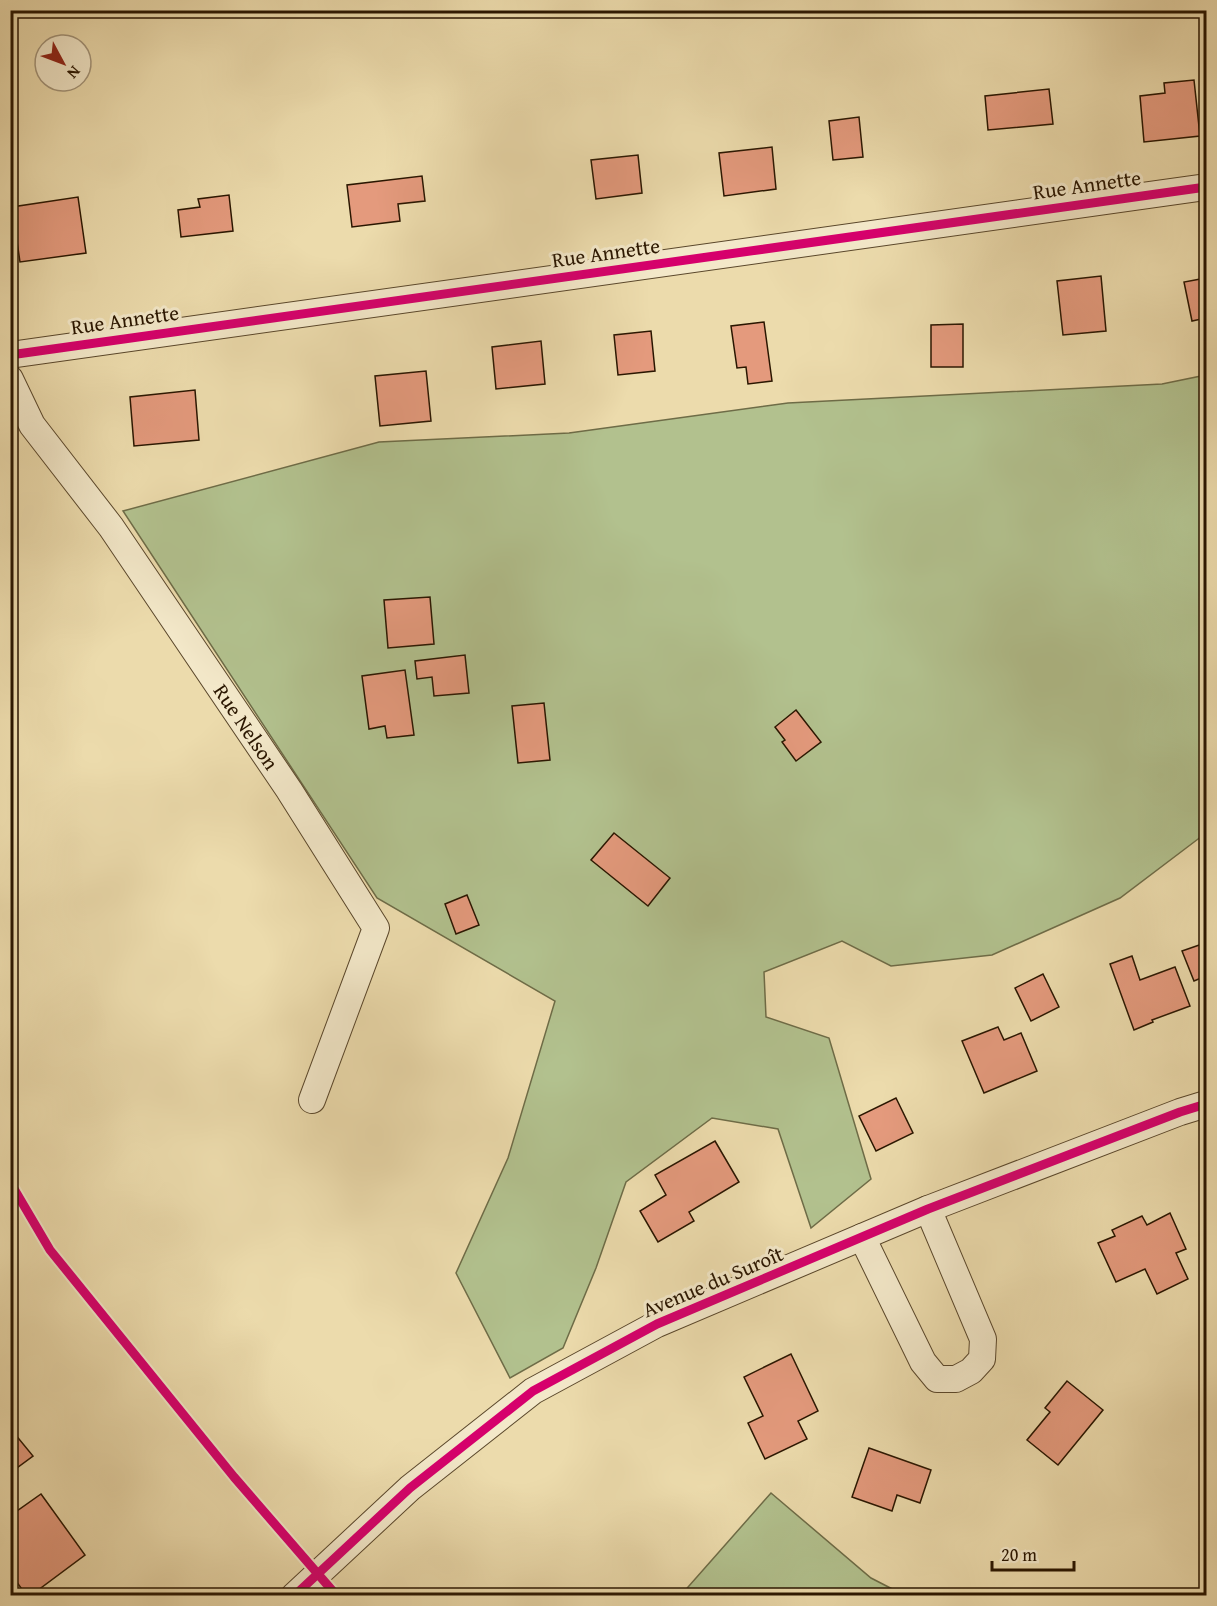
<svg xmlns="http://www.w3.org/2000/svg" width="1217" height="1606" font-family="'Gentium Book Plus',serif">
<rect width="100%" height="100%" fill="#ecdbac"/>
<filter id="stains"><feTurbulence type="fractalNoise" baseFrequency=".00333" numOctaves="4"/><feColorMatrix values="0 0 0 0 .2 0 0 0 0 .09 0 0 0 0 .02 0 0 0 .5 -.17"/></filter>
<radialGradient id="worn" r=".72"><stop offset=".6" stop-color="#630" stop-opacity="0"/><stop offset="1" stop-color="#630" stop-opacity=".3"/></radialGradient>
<!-- green -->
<g fill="#b2c18e" stroke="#6e6c47" stroke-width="1.5">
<polygon points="1206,375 1206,833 1120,898 992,955 891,966 842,941 764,972 766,1017 829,1038 871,1179 811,1228 778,1129 712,1118 626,1182 596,1268 563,1348 510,1378 456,1273 508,1158 555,1001 377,898 123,511 379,442 569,433 788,403 1162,384"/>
<polygon points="771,1493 871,1578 904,1595 681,1595"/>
</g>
<!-- building -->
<g fill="#e49a7d" stroke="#2a1600" stroke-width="1.5">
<polygon points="1194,80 1200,136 1144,142 1140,96 1165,93 1164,83"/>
<polygon points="1049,89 1053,124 988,130 985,96"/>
<polygon points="859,117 863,157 833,160 829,121"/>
<polygon points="772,147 776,189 724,196 719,153"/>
<polygon points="638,155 642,193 596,199 591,160"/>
<polygon points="422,176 425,201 398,204 400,221 352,227 347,185"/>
<polygon points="229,195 233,231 181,237 178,210 200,207 198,199"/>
<polygon points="78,197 86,253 20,262 12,207"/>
<polygon points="1101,276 1106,331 1063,335 1057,281"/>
<polygon points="1206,278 1206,318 1192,321 1184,282"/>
<polygon points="764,322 772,381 748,384 746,367 737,368 731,326"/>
<polygon points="963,324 963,367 931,367 931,325"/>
<polygon points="651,331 655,371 618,375 614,335"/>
<polygon points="541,341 545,384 496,389 492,347"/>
<polygon points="426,371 431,421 380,426 375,376"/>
<polygon points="195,390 199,440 134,446 130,397"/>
<polygon points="430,597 434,644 388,648 384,600"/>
<polygon points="465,655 469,693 434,696 432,677 417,679 415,661"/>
<polygon points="405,670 414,735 387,738 385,726 369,729 362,676"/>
<polygon points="544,703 550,760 518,763 512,706"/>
<polygon points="796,710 821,742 796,761 782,742 785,740 775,727"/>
<polygon points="614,833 670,878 648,906 591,860"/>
<polygon points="467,895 479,925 456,934 445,904"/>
<polygon points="1205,943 1206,948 1206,976 1194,981 1182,951"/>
<polygon points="1132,956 1140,980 1175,967 1190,1006 1152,1020 1153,1022 1134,1030 1110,964"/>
<polygon points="1043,974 1059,1007 1031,1021 1015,988"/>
<polygon points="998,1027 1004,1040 1021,1033 1037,1071 984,1093 962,1041"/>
<polygon points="896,1098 913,1133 876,1151 859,1116"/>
<polygon points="715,1141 739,1182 689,1212 694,1221 658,1242 640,1211 666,1195 655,1175"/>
<polygon points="1170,1213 1186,1249 1176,1253 1188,1279 1157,1294 1145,1269 1116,1282 1098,1243 1115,1236 1112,1230 1142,1216 1147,1225"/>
<polygon points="791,1354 818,1411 798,1421 807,1439 765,1459 748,1423 763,1416 744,1377"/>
<polygon points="1067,1381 1103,1410 1058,1465 1027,1440 1050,1412 1045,1408"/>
<polygon points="10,1428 33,1456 10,1473"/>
<polygon points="869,1448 931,1470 920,1503 897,1495 892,1511 852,1497"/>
<polygon points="41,1494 85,1555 30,1596 27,1596 10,1573 10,1516"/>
</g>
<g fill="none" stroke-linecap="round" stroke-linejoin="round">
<!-- street casing -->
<g stroke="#5a472b" stroke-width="28">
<g id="street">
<polyline points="10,355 1206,187"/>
<polyline points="10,379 32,425 111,527 289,790 376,928 312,1100"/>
<polyline points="862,1237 923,1362 937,1379 956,1379 971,1371 982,1359 983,1339 928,1209"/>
<polyline points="294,1596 410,1488 533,1391 657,1324 928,1209 1180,1112 1206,1104"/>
</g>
</g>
<!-- street -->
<use href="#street" stroke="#f3e8c9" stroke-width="26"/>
<!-- cycleway casing -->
<g stroke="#f3e8c9" stroke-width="13">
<g id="cycleway">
<polyline points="10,355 1206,187"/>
<polyline points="10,1182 50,1250 234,1477 337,1596"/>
<polyline points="294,1596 410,1488 533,1391 657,1324 928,1209 1180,1112 1206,1104"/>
</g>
</g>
<!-- cycleway -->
<use href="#cycleway" stroke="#d6006c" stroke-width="9"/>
</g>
<g text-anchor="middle" stroke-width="6" stroke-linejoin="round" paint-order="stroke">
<!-- street labels -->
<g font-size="21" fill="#2a1600" stroke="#f3e8c9">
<text transform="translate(1087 185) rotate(-8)" y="7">Rue Annette</text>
<text transform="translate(606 253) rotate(-8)" y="7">Rue Annette</text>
<text transform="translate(125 320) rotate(-8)" y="7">Rue Annette</text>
<text transform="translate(246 727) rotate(56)" y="7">Rue Nelson</text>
<text transform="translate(713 1282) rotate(-23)" y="7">Avenue du Suroît</text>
</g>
</g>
<!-- margin -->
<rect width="1217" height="1606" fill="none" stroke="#ecdbac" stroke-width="36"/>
<rect x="12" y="12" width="1193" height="1582" fill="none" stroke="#2a1600" stroke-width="3"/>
<rect x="18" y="18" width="1181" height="1570" fill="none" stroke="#2a1600" stroke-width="1.5"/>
<!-- north arrow -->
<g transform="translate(63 63) rotate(131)"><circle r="28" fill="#f3e8c9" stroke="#a39479" stroke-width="1.5"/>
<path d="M0-4.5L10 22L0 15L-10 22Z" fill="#8f2418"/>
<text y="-9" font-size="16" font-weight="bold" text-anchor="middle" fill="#2a1600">N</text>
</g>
<!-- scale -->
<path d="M992 1561v9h82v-9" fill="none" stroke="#2a1600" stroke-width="3"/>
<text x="1001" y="1561" font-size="18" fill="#2a1600" stroke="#f3e8c9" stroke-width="4.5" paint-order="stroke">20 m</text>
<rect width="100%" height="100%" filter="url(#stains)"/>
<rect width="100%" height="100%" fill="url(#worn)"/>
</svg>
